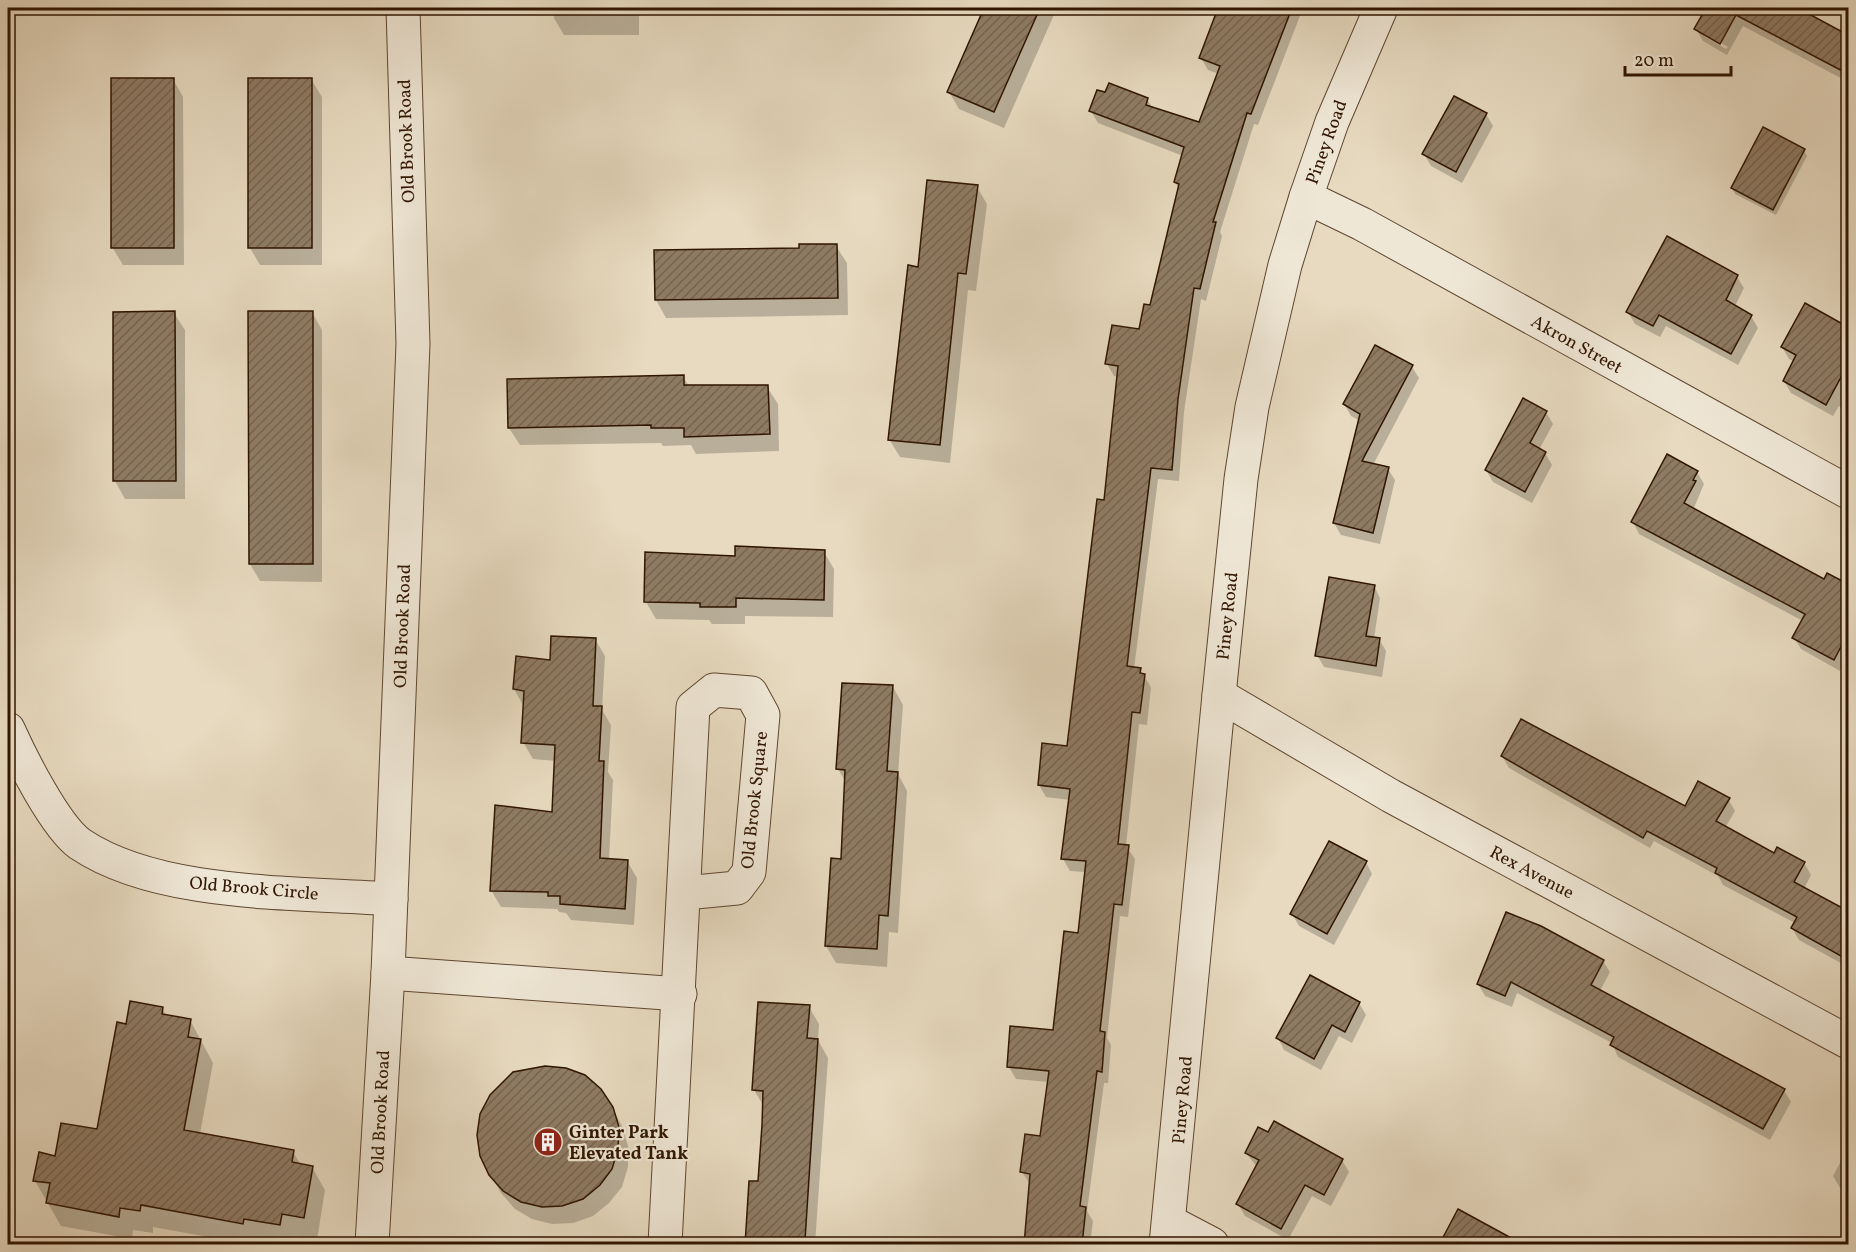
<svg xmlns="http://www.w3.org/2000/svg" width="1856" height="1252" font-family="Vollkorn,serif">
<defs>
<pattern id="building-hatch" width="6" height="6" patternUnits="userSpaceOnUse" patternTransform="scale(1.5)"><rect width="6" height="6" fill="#8f7b64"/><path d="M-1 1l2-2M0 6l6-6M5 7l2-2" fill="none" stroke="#756450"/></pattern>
</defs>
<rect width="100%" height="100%" fill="#e7dac0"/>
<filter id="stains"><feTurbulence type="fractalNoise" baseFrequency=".00333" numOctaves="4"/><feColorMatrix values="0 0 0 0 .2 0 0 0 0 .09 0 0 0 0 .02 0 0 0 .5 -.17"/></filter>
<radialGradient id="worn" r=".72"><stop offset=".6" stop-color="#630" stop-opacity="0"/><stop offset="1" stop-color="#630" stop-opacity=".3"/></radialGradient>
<!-- shadow -->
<g fill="#0003" fill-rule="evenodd">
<polygon points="529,8 639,8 639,35 564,35 554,18 554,8"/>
<polygon points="985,8 1057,8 1004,128 959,109 949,92"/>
<polygon points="1218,8 1303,8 1258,125 1254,124 1220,232 1222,236 1206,301 1201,299 1184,412 1179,481 1158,479 1134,669 1140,670 1151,687 1147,725 1139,724 1126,846 1135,859 1128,917 1120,916 1107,1038 1111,1045 1108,1083 1104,1083 1087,1211 1093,1221 1090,1244 1025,1244 1030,1184 1022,1172 1042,1138 1049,1082 1016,1079 1009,1067 1054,1031 1079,934 1086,872 1070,871 1063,859 1070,800 1046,797 1039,785 1069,747 1105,502 1119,377 1114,376 1107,364 1141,331 1151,307 1180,190 1175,182 1183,156 1098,123 1091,111 1147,99 1153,109 1200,124 1219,74 1208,70 1201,58"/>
<path d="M 1707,8 L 1796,8 L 1848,36 L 1848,82 L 1743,26 L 1727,55 L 1703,41 L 1696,29 ZM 1704,33 L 1728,47 L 1726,49 L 1704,36 Z"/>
<polygon points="173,79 183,97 184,265 123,265 112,247"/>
<polygon points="311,79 322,97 322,265 260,265 250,248"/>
<polygon points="1455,98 1486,114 1493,126 1462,183 1431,166 1424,154"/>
<polygon points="1804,150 1807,156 1776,215 1735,194 1732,188"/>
<polygon points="977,187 987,204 976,291 968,290 950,463 900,457 889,439 919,268"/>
<polygon points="1668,238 1737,277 1744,288 1735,306 1751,316 1758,328 1738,365 1666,326 1660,337 1635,324 1628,312"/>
<polygon points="836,246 847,263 848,315 666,318 656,300 801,249"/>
<polygon points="1805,305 1848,328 1848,411 1839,406 1833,416 1791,393 1784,381 1795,362 1789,359 1782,347"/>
<polygon points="312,312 322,330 322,582 260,581 250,564"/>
<polygon points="174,313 185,330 185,499 125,499 115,481"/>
<polygon points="1375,347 1412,367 1419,378 1373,465 1388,469 1395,480 1380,544 1341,535 1334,523 1360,421 1351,416 1344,404"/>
<polygon points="683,377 689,386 767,387 778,404 779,451 696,454 691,445 663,446 661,443 520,445 509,428"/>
<polygon points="1546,412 1553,424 1539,450 1545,453 1552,465 1532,503 1493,482 1486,470"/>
<polygon points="1697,472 1704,484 1693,510 1825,581 1828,575 1848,586 1848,656 1840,671 1801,649 1794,638 1803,621 1639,534 1633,522"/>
<polygon points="824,552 834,569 833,617 745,616 745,624 712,624 709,620 656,619 646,602 736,557"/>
<polygon points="1374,586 1380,598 1374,639 1379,639 1386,651 1382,677 1324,667 1317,655"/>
<polygon points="595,639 605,656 602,710 611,725 608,772 613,780 609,860 627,861 637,878 634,925 571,920 566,913 559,912 557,909 501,907 491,890 553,814 556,761 533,759 523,742 524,707 514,689 551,662"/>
<polygon points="893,687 903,705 898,774 907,791 898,933 889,932 887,967 836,963 826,946 843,860 846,783 838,769"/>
<polygon points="1502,756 1685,808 1728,799 1735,811 1725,828 1775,855 1804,863 1811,875 1804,889 1848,913 1848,967 1799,940 1792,928 1795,923 1723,885 1718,876 1654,841 1650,848 1509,768"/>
<polygon points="1366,862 1372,874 1334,945 1299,926 1292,914"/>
<polygon points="1603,961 1610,972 1600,991 1784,1090 1791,1102 1770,1140 1618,1057 1612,1043 1517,993 1512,1007 1485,996 1478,984"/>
<polygon points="1359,1003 1366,1015 1352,1043 1339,1036 1321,1070 1284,1050 1278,1038"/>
<polygon points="809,1007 819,1024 818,1040 828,1058 815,1244 746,1244 759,1183 764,1107 754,1090"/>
<polygon points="162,1008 167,1016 190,1020 213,1063 200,1134 293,1152 301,1165 312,1167 325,1190 317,1240 295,1236 293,1244 257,1241 256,1244 247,1244 153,1227 153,1233 133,1230 132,1239 61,1226 35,1181 57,1157 98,1131 127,1026"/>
<polygon points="612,1108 622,1126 628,1146 628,1167 622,1187 609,1203 593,1216 573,1223 552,1224 532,1219 515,1209 501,1193 490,1174"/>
<polygon points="1848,1148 1848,1193 1840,1188 1833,1176"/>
<polygon points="1246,1153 1342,1160 1349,1172 1331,1206 1312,1196 1288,1240 1245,1216 1238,1204 1257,1167"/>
</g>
<!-- building -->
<g fill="url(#building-hatch)" stroke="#301500" stroke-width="1.5">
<polygon points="984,8 1040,8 994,112 947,92"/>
<polygon points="1218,8 1292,8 1251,114 1247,113 1213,222 1216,222 1200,289 1194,288 1178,399 1172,470 1151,468 1127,666 1141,668 1140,673 1145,674 1140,713 1132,712 1118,844 1129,845 1122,905 1114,904 1100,1031 1105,1032 1102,1072 1097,1071 1080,1206 1086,1207 1082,1245 1024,1245 1030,1174 1020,1172 1025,1134 1040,1136 1049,1071 1007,1067 1010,1026 1053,1030 1064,931 1078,933 1086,861 1061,859 1070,789 1038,785 1042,743 1067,746 1097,499 1104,500 1118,366 1105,364 1112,325 1139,329 1144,304 1150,305 1179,184 1174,182 1184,147 1089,111 1097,90 1105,92 1109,83 1148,98 1146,105 1199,122 1220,66 1199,58"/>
<polygon points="1706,8 1798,8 1848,35 1848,74 1736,15 1720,44 1694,29"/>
<rect x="111" y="78" width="63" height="170"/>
<rect x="248" y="78" width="64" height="170"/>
<polygon points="1454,96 1487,113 1456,172 1422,154"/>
<polygon points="1763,127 1805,149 1773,210 1731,188"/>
<polygon points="927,180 978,185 966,274 958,273 940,445 888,440 908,265 918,267"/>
<polygon points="1667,236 1738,275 1726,300 1752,315 1731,354 1659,315 1653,326 1626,312"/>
<polygon points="799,244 837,244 838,298 655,300 654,250 799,248"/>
<polygon points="1805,303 1848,327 1848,364 1826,405 1783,381 1796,355 1781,347"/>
<polygon points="175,311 176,481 113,481 113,312"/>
<polygon points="248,311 313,311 313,564 249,564"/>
<polygon points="1375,345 1413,365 1362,461 1389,467 1373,533 1333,523 1360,414 1343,404"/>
<polygon points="684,375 684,385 768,385 770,434 684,437 684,428 651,428 651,425 508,428 507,379"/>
<polygon points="1523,398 1547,411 1530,443 1546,452 1525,492 1485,470"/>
<polygon points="1667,454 1698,471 1693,480 1696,481 1684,503 1824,579 1827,573 1848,584 1848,633 1834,660 1792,638 1805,614 1631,522"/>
<polygon points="735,546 825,550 824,600 736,598 736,607 700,607 700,603 644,602 645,552 735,556"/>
<polygon points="1329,577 1375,585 1366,636 1380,638 1376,666 1315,656"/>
<polygon points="551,636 596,638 593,706 602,706 599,761 604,761 600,858 628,860 625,909 560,904 560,896 548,896 548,892 490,891 495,805 552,812 555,745 521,743 524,691 513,689 516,656 550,660"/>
<polygon points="842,683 893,685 887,771 898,772 888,916 879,915 877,949 825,946 831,858 841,859 845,770 836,769"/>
<polygon points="1521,719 1685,806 1698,781 1730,798 1716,821 1774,853 1777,847 1805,862 1794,882 1848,911 1848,960 1791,928 1797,917 1715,873 1717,868 1647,831 1643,838 1501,756"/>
<polygon points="1329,841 1367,861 1327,934 1290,914"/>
<polygon points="1506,912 1541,926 1604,960 1591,985 1785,1089 1763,1129 1610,1045 1614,1037 1511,982 1505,996 1477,984"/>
<polygon points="1310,975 1360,1002 1345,1032 1332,1025 1314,1059 1276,1038"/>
<polygon points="130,1001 163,1007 162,1014 191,1019 188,1037 201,1039 184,1130 294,1150 292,1162 313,1166 304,1218 282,1214 280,1225 244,1219 243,1224 141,1205 140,1211 120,1208 119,1217 46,1203 50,1183 33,1181 39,1152 55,1156 61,1123 97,1129 117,1022 126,1024"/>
<polygon points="758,1002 810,1005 807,1038 818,1039 805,1240 795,1239 794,1245 745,1245 749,1181 758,1181 762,1125 763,1091 752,1090"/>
<polygon points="545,1066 566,1068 585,1075 601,1089 613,1107 619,1127 618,1149 612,1169 600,1185 583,1199 562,1206 542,1207 521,1202 503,1191 489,1175 480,1156 477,1135 480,1114 490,1095 513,1072"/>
<polygon points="1274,1121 1343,1159 1324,1195 1305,1185 1281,1229 1236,1204 1259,1160 1245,1153 1258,1127 1268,1132"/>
<polygon points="1458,1209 1524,1245 1439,1245"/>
</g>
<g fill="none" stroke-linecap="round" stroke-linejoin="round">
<!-- minor casing -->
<g stroke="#5e4630" stroke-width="35">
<g id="minor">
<polyline points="1306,197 1362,224 1848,492"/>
<polyline points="1219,695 1391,796 1848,1042"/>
<path d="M 8,729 C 21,758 55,826 80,844 C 159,897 297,892 391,899"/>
<polyline points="388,973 680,994"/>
<polyline points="1170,1222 1212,1244"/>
<polyline points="372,1244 388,973 413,344 403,8"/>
<polyline points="665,1244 693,707 714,690 751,693 763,715 749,872 737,888 685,893"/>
<polyline points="1166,1244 1219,695 1241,479 1252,407 1285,265 1306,197 1332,122 1381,8"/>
</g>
</g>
<!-- minor -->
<use href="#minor" stroke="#efe7d6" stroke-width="33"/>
</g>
<!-- icons -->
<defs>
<g id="building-disc" transform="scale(1.5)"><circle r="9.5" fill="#8f2418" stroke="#efe7d6"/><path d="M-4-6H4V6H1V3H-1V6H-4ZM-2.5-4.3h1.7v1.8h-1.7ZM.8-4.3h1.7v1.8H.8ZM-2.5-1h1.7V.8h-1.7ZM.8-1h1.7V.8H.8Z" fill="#fff"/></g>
</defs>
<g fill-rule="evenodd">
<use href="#building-disc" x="548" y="1142"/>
</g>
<g text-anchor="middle" stroke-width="4.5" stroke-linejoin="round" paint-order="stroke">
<!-- street labels -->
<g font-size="18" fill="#301500" stroke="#efe7d6">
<text transform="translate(406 141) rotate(-92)" y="6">Old Brook Road</text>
<text transform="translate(1326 142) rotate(-70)" y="6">Piney Road</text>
<text transform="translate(1577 344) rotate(29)" y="6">Akron Street</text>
<text transform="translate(1227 616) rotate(-84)" y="6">Piney Road</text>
<text transform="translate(402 626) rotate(-88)" y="6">Old Brook Road</text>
<text transform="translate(754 800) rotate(-84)" y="6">Old Brook Square</text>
<text transform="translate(1532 872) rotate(28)" y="6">Rex Avenue</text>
<text transform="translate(254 888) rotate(5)" y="6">Old Brook Circle</text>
<text transform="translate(1182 1100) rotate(-85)" y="6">Piney Road</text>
<text transform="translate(380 1112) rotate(-87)" y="6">Old Brook Road</text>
</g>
<!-- poi labels -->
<g font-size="18" font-weight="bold" fill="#301500" stroke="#efe7d6" text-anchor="start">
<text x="569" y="1138">Ginter Park<tspan x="569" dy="21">Elevated Tank</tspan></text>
</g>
</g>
<!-- margin -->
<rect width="1856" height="1252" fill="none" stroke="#e7dac0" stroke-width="30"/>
<rect x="9" y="9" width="1838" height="1234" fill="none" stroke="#301500" stroke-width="3"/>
<rect x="15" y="15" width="1826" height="1222" fill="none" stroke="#301500" stroke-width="1.5"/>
<!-- scale -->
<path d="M1625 66v9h106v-9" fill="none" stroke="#301500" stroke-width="3"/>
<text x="1634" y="66" font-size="18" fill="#301500" stroke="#efe7d6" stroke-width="4.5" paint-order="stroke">20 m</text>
<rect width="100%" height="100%" filter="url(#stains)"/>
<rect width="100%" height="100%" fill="url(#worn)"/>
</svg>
